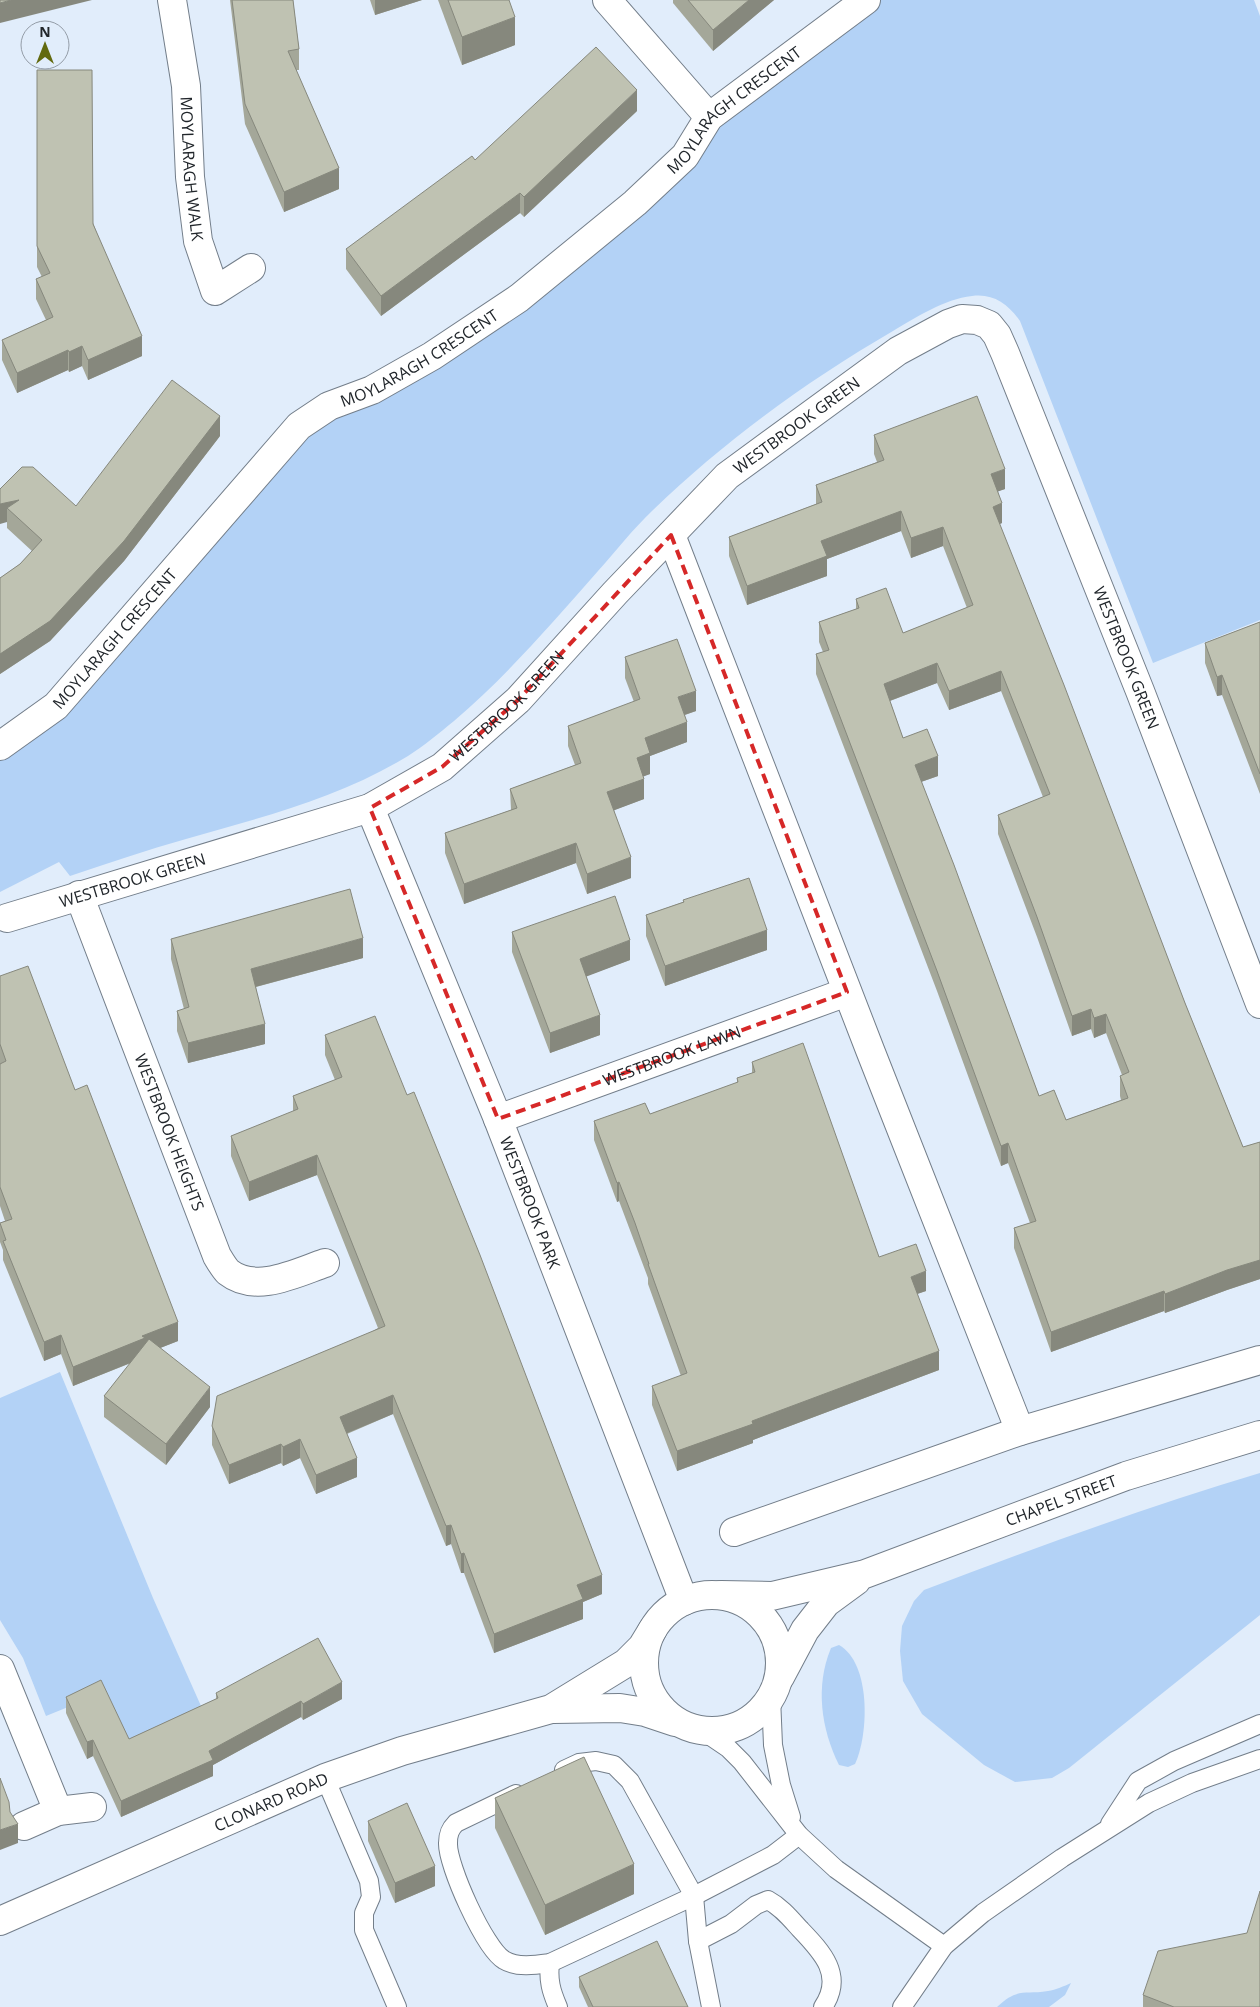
<svg xmlns="http://www.w3.org/2000/svg" width="1260" height="2007" font-family="'Open Sans',sans-serif">
<rect width="100%" height="100%" fill="#e1edfb"/>
<!-- green -->
<g fill="#b3d2f6">
<path d="M 866,0 L 1254,0 L 1260,16 L 1260,620 L 1153,663 L 1020,321 C 1008,304 993,293 972,296 C 944,299 917,317 893,331 C 807,381 724,441 652,511 C 633,529 616,551 598,571 C 552,623 507,676 454,721 C 439,733 424,746 408,756 C 339,798 263,817 186,839 C 147,850 109,863 70,876 L 59,862 L 0,892 L 0,746 L 56,706 L 299,426 L 432,356 L 685,156 Z"/>
<polygon points="60,1372 153,1598 205,1715 127,1743 105,1692 46,1716 23,1658 0,1620 0,1398"/>
<path d="M 1260,1473 L 1260,1615 L 1069,1768 L 1052,1778 L 1015,1782 L 984,1765 L 922,1714 L 903,1681 L 900,1651 L 902,1626 L 914,1601 L 924,1590 C 1035,1548 1146,1507 1260,1473 Z"/>
<path d="M 839,1645 C 871,1663 869,1734 855,1764 L 848,1767 L 839,1765 C 821,1729 815,1686 831,1648 Z"/>
<path d="M 1071,1983 L 1065,1995 L 1049,2007 L 997,2007 C 1018,1987 1024,1995 1048,1991 C 1056,1990 1064,1986 1071,1983 Z"/>
</g>
<g fill="none" stroke-linecap="round" stroke-linejoin="round">
<!-- lane casing -->
<g stroke="#737e8a" stroke-width="20">
<g id="lane">
<polyline points="771,1697 773,1745 781,1785 791,1817"/>
<polyline points="703,1731 728,1748 742,1762 799,1835 836,1869 944,1946"/>
<polyline points="564,1770 579,1763 596,1761 614,1765 630,1781 694,1896 698,1941 711,2007"/>
<polyline points="325,1778 369,1881 371,1897 364,1913 364,1930 397,2007"/>
<path d="M 516,1794 L 456,1823 C 450,1829 448,1834 448,1843 C 447,1865 485,1949 504,1960 C 517,1968 536,1965 550,1963 L 694,1896 L 773,1855 L 799,1835"/>
<polyline points="1110,1824 1138,1781 1174,1761 1260,1724"/>
<path d="M 698,1941 L 731,1924 L 756,1905 L 768,1900 C 781,1907 790,1918 800,1929 C 821,1951 845,1975 823,2007"/>
<path d="M 550,1963 C 548,1980 551,1991 558,2007"/>
<polyline points="902,2007 944,1946 983,1913 1062,1858 1149,1803 1192,1783 1260,1759"/>
</g>
</g>
<!-- street casing -->
<g stroke="#737e8a" stroke-width="30">
<g id="street">
<path id="s1" d="M 172,0 L 186,86 L 190,177 L 198,241 L 215,291 L 251,268"/>
<polyline points="607,0 709,117"/>
<polyline points="671,535 870,1050 1020,1431"/>
<path id="s2" d="M 0,746 L 56,706 L 299,426 L 329,406 L 372,390 L 432,356 L 519,298 L 635,203 L 685,156 L 709,117 L 866,0"/>
<path id="s3" d="M 370,808 L 498,1119 L 684,1601"/>
<path id="s4" d="M 79,895 L 217,1256 C 220,1261 224,1268 228,1272 C 256,1294 296,1273 325,1263"/>
<path id="s5" d="M 7,918 L 370,808 L 442,767 L 518,700 L 615,593 L 727,476 L 898,351 L 948,324 L 962,319 L 977,320 L 989,325 L 997,335 L 1005,353 L 1140,691 L 1260,1004"/>
<path id="s6" d="M 498,1119 L 847,992"/>
<polyline points="734,1532 1020,1431 1260,1360"/>
<polyline points="0,1669 58,1811"/>
<polyline points="24,1826 58,1811 92,1807"/>
</g>
</g>
<!-- secondary casing -->
<g stroke="#737e8a" stroke-width="30">
<g id="secondary">
<path id="s7" d="M 721,1595 L 772,1596 L 865,1574 L 1126,1476 L 1260,1435"/>
<circle cx="712" cy="1663" r="68"/>
<polyline points="780,1677 805,1630 826,1603 856,1581"/>
<polyline points="553,1709 620,1708 645,1712 675,1722"/>
<path id="s8" d="M 0,1921 L 325,1778 L 402,1751 L 551,1709 L 626,1663 L 642,1647 L 653,1629"/>
</g>
</g>
<!-- lane -->
<use href="#lane" stroke="#fff" stroke-width="18"/>
<!-- street -->
<use href="#street" stroke="#fff" stroke-width="28"/>
<!-- secondary -->
<use href="#secondary" stroke="#fff" stroke-width="28"/>
</g>
<!-- wall -->
<g fill="#a4a799" fill-rule="evenodd">
<polygon points="230,0 293,0 299,49 299,70 296,70 339,189 284,212 245,124"/>
<polygon points="370,0 422,0 375,15"/>
<polygon points="438,0 509,0 515,45 462,65"/>
<polygon points="673,0 774,0 713,51 673,3"/>
<polygon points="37,70 142,356 88,380 82,366 69,372 68,370 17,393 2,360 2,340 46,320 36,299 36,279 42,277 37,267"/>
<polygon points="637,111 524,217 520,213 381,316 346,269 346,249 475,160"/>
<path d="M 874,435 L 1005,489 L 998,491 L 1002,523 L 999,524 L 1185,1003 L 1243,1147 L 1260,1142 L 1260,1279 L 1227,1290 L 1165,1313 L 1164,1311 L 1051,1352 L 1014,1248 L 1014,1228 L 1030,1223 L 1008,1163 L 1001,1166 L 937,991 L 816,674 L 816,654 L 823,652 L 819,642 L 819,622 L 856,609 L 856,599 L 903,633 L 967,608 L 943,546 L 911,558 L 901,531 L 827,559 L 827,576 L 747,605 L 729,556 L 729,537 L 816,504 L 816,485 L 877,462 L 874,454 ZM 937,683 L 949,710 L 1001,691 L 1043,797 L 998,815 L 998,834 L 1037,937 L 1072,1036 L 1091,1029 L 1094,1038 L 1106,1033 L 1122,1075 L 1120,1076 L 1120,1096 L 1121,1100 L 1066,1120 L 1039,1096 L 921,782 L 938,776 L 903,738 L 890,701 Z"/>
<polygon points="220,436 124,561 50,641 0,674 0,578 20,564 32,551 7,528 7,522 0,489 76,506"/>
<polygon points="1260,622 1260,794 1222,695 1217,696 1205,663 1205,643"/>
<polygon points="625,657 696,711 685,715 687,742 650,756 650,774 643,776 644,799 614,810 631,878 587,894 576,863 464,904 445,853 445,833 511,810 510,789 575,765 568,746 568,726 634,702 625,678"/>
<polygon points="683,900 767,950 665,986 646,936 646,915 683,902"/>
<polygon points="512,932 630,960 586,976 600,1035 550,1053 512,952"/>
<polygon points="171,939 363,958 256,987 265,1044 188,1063 177,1031 177,1011 184,1009 171,959"/>
<polygon points="0,976 75,1090 178,1341 160,1348 210,1407 166,1465 104,1417 104,1396 131,1363 73,1386 61,1354 44,1361 3,1260 3,1250 0,1242 0,1223 5,1221 0,1206"/>
<polygon points="325,1035 602,1594 583,1602 583,1619 494,1653 464,1573 461,1573 451,1544 446,1546 393,1414 347,1434 357,1477 316,1494 300,1458 283,1466 281,1463 229,1484 212,1445 212,1426 378,1328 317,1175 249,1201 231,1156 231,1136 293,1112 293,1096 335,1080 325,1055"/>
<polygon points="752,1062 879,1257 926,1291 917,1294 939,1370 753,1440 753,1443 677,1471 652,1405 652,1386 681,1376 648,1284 648,1278 619,1201 617,1202 594,1140 594,1121 650,1114 737,1083 737,1078 752,1073"/>
<polygon points="216,1693 342,1699 303,1720 301,1717 213,1765 213,1776 121,1817 93,1756 87,1759 66,1713 66,1697 129,1739 216,1699"/>
<polygon points="495,1798 634,1894 545,1935 495,1828"/>
<polygon points="368,1821 435,1886 395,1903 368,1841"/>
<polygon points="1247,1933 1260,2007 1143,2007 1143,1995"/>
<polygon points="579,1977 688,2007 588,2007 579,1987"/>
</g>
<!-- shaded-wall -->
<g fill="#86887d">
<polygon points="11,0 92,0 0,23 0,3"/>
<polygon points="375,0 422,0 375,15"/>
<polygon points="749,0 774,0 713,51 713,30"/>
<polygon points="515,17 515,45 462,65 462,37"/>
<polygon points="637,90 637,111 524,217 524,197"/>
<polygon points="339,168 339,189 284,212 284,192"/>
<polygon points="520,193 520,213 381,316 381,296"/>
<polygon points="142,336 142,356 88,380 88,360"/>
<polygon points="82,346 82,366 69,372 69,352"/>
<polygon points="68,350 68,370 17,393 17,373"/>
<polygon points="220,416 220,436 124,561 50,641 0,674 0,654"/>
<polygon points="1005,469 1005,489 991,494 991,474"/>
<polygon points="19,500 7,508 7,522 0,524 0,504"/>
<polygon points="1002,503 1002,523 993,527 993,507"/>
<polygon points="901,511 901,531 827,559 827,576 747,605 747,586 821,541"/>
<polygon points="943,527 943,546 911,558 911,538"/>
<polygon points="937,663 937,683 884,703 884,684"/>
<polygon points="1001,671 1001,691 949,710 949,691"/>
<polygon points="1222,675 1222,695 1217,696 1217,677"/>
<polygon points="696,691 696,711 678,717 678,697"/>
<polygon points="687,722 687,742 650,756 650,774 637,779 637,758 645,738"/>
<polygon points="938,756 938,776 915,784 915,765"/>
<polygon points="644,779 644,799 607,813 607,792"/>
<polygon points="576,843 576,863 464,904 464,884"/>
<polygon points="631,857 631,878 587,894 587,874"/>
<polygon points="767,930 767,950 665,986 665,966"/>
<polygon points="363,938 363,958 251,988 251,969"/>
<polygon points="630,940 630,960 580,979 580,959"/>
<polygon points="1091,1009 1091,1029 1072,1036 1072,1016"/>
<polygon points="1106,1014 1106,1033 1094,1038 1094,1018"/>
<polygon points="600,1015 600,1035 550,1053 550,1033"/>
<polygon points="265,1024 265,1044 188,1063 188,1043"/>
<polygon points="1008,1143 1008,1163 1001,1166 1001,1146"/>
<polygon points="317,1155 317,1175 249,1201 249,1182"/>
<polygon points="619,1182 619,1201 617,1202 617,1183"/>
<polygon points="1260,1260 1260,1279 1227,1290 1165,1313 1165,1294 1227,1270"/>
<polygon points="926,1271 926,1291 911,1296 911,1277"/>
<polygon points="1164,1291 1164,1311 1051,1352 1051,1332"/>
<polygon points="178,1322 178,1341 145,1354 145,1357 73,1386 73,1367 142,1336"/>
<polygon points="61,1335 61,1354 44,1361 44,1342"/>
<polygon points="939,1351 939,1370 753,1440 753,1443 677,1471 677,1451 752,1421"/>
<polygon points="210,1387 210,1407 166,1465 166,1444"/>
<polygon points="393,1395 393,1414 340,1436 340,1417"/>
<polygon points="300,1439 300,1458 283,1466 283,1447"/>
<polygon points="281,1444 281,1463 229,1484 229,1465"/>
<polygon points="357,1458 357,1477 316,1494 316,1475"/>
<polygon points="451,1525 451,1544 446,1546 446,1526"/>
<polygon points="464,1553 464,1573 461,1573 461,1554"/>
<polygon points="602,1575 602,1594 583,1602 583,1619 494,1653 494,1634 577,1585"/>
<polygon points="342,1682 342,1699 303,1720 303,1704"/>
<polygon points="301,1701 301,1717 213,1765 213,1776 121,1817 121,1801 209,1751"/>
<polygon points="93,1740 93,1756 87,1759 87,1742"/>
<polygon points="18,1824 18,1843 0,1850 0,1830"/>
<polygon points="634,1864 634,1894 545,1935 545,1905"/>
<polygon points="435,1866 435,1886 395,1903 395,1883"/>
</g>
<!-- building -->
<g fill="#bfc2b2" stroke="#86887d" fill-rule="evenodd">
<polygon points="0,0 11,0 0,3"/>
<polygon points="232,0 293,0 299,49 288,51 339,168 284,192 245,104"/>
<polygon points="448,0 509,0 515,17 462,37"/>
<polygon points="688,0 749,0 713,30"/>
<polygon points="596,47 637,90 524,197 520,193 381,296 346,249 472,156 475,160"/>
<polygon points="37,70 92,70 93,224 142,336 88,360 82,346 69,352 68,350 17,373 2,340 53,317 36,279 50,273 37,246"/>
<polygon points="172,380 220,416 124,541 50,621 0,654 0,578 20,564 42,540 7,508 19,500 0,504 0,489 22,467 33,467 76,506"/>
<path d="M 977,396 L 1005,469 L 991,474 L 1002,503 L 993,507 L 1064,685 L 1185,1003 L 1243,1147 L 1260,1142 L 1260,1260 L 1227,1270 L 1165,1294 L 1164,1291 L 1051,1332 L 1014,1228 L 1036,1221 L 1008,1143 L 1001,1146 L 937,971 L 816,654 L 829,650 L 819,622 L 859,608 L 856,599 L 886,588 L 903,633 L 973,605 L 943,527 L 911,538 L 901,511 L 821,541 L 827,556 L 747,586 L 729,537 L 822,502 L 816,485 L 884,460 L 874,435 ZM 937,663 L 949,691 L 1001,671 L 1050,794 L 998,815 L 1037,917 L 1072,1016 L 1091,1009 L 1094,1018 L 1106,1014 L 1129,1072 L 1120,1076 L 1128,1098 L 1066,1120 L 1054,1090 L 1039,1096 L 954,865 L 915,765 L 938,756 L 927,729 L 903,738 L 884,684 Z"/>
<polygon points="1260,622 1260,774 1222,675 1217,677 1205,643"/>
<polygon points="677,639 696,691 678,697 687,722 645,738 650,753 637,758 644,779 607,792 631,857 587,874 576,843 464,884 445,833 517,808 510,789 581,763 568,726 640,699 625,657"/>
<polygon points="749,878 767,930 665,966 646,915 684,902 683,900"/>
<polygon points="350,889 363,938 251,969 265,1024 188,1043 177,1011 189,1007 171,939"/>
<polygon points="615,896 630,940 580,959 600,1015 550,1033 512,932"/>
<polygon points="28,966 75,1090 87,1085 178,1322 142,1336 145,1338 73,1367 61,1335 44,1342 3,1241 6,1240 0,1223 12,1219 0,1187 0,1064 6,1061 0,1044 0,976"/>
<polygon points="375,1016 407,1095 414,1092 480,1255 602,1575 577,1585 583,1599 494,1634 464,1553 461,1554 451,1525 446,1526 393,1395 340,1417 357,1458 316,1475 300,1439 283,1447 281,1444 229,1465 212,1426 217,1396 385,1326 317,1155 249,1182 231,1136 298,1109 293,1096 342,1077 325,1035"/>
<polygon points="803,1043 879,1257 916,1244 926,1271 911,1277 939,1351 752,1421 753,1424 677,1451 652,1386 687,1373 648,1264 649,1264 635,1223 619,1182 617,1183 594,1121 645,1103 650,1114 738,1082 737,1078 755,1072 752,1062"/>
<polygon points="149,1339 210,1387 166,1444 104,1396"/>
<polygon points="318,1638 342,1682 303,1704 301,1701 209,1751 213,1760 121,1801 93,1740 87,1742 66,1697 101,1680 129,1739 218,1698 216,1693"/>
<polygon points="584,1757 634,1864 545,1905 495,1798"/>
<polygon points="0,1778 9,1802 10,1812 18,1824 0,1830"/>
<polygon points="407,1803 435,1866 395,1883 368,1821"/>
<polygon points="1260,1891 1260,2007 1174,2007 1143,1995 1158,1951 1247,1933"/>
<polygon points="657,1941 688,2007 593,2007 579,1977"/>
</g>
<!-- marked area -->
<path fill="none" stroke="#d62828" stroke-width="4" stroke-dasharray="10 6" stroke-linejoin="round" d="M 671,535 L 847,992 L 498,1119 L 370,808 L 442,767 L 518,700 Z"/>
<g text-anchor="middle" stroke-width="4" stroke-linejoin="round" paint-order="stroke">
<!-- street labels -->
<g font-size="16" fill="#21262b" stroke="#e1edfb">
<text dy="6" stroke="none"><textPath href="#s2" startOffset="982">MOYLARAGH CRESCENT</textPath></text>
<text dy="6" stroke="none"><textPath href="#s1" startOffset="170">MOYLARAGH WALK</textPath></text>
<text dy="6" stroke="none"><textPath href="#s2" startOffset="578">MOYLARAGH CRESCENT</textPath></text>
<text dy="6" stroke="none"><textPath href="#s5" startOffset="956">WESTBROOK GREEN</textPath></text>
<text dy="6" stroke="none"><textPath href="#s2" startOffset="158">MOYLARAGH CRESCENT</textPath></text>
<text dy="6" stroke="none"><textPath href="#s5" startOffset="1542">WESTBROOK GREEN</textPath></text>
<text dy="6" stroke="none"><textPath href="#s5" startOffset="551">WESTBROOK GREEN</textPath></text>
<text dy="6" stroke="none"><textPath href="#s5" startOffset="131">WESTBROOK GREEN</textPath></text>
<text dy="6" stroke="none"><textPath href="#s6" startOffset="185">WESTBROOK LAWN</textPath></text>
<text dy="6" stroke="none"><textPath href="#s4" startOffset="254">WESTBROOK HEIGHTS</textPath></text>
<text dy="6" stroke="none"><textPath href="#s3" startOffset="426">WESTBROOK PARK</textPath></text>
<text dy="6" stroke="none"><textPath href="#s7" startOffset="356">CHAPEL STREET</textPath></text>
<text dy="6" stroke="none"><textPath href="#s8" startOffset="296">CLONARD ROAD</textPath></text>
</g>
</g>
<!-- north arrow -->
<g transform="translate(45 45)"><circle r="24" fill="#e1edfb" stroke="#949da8"/>
<path d="M0-4L9 19L0 12L-9 19Z" fill="#626a0f"/>
<text y="-8" font-size="14" font-weight="bold" text-anchor="middle" fill="#21262b">N</text>
</g>
</svg>
